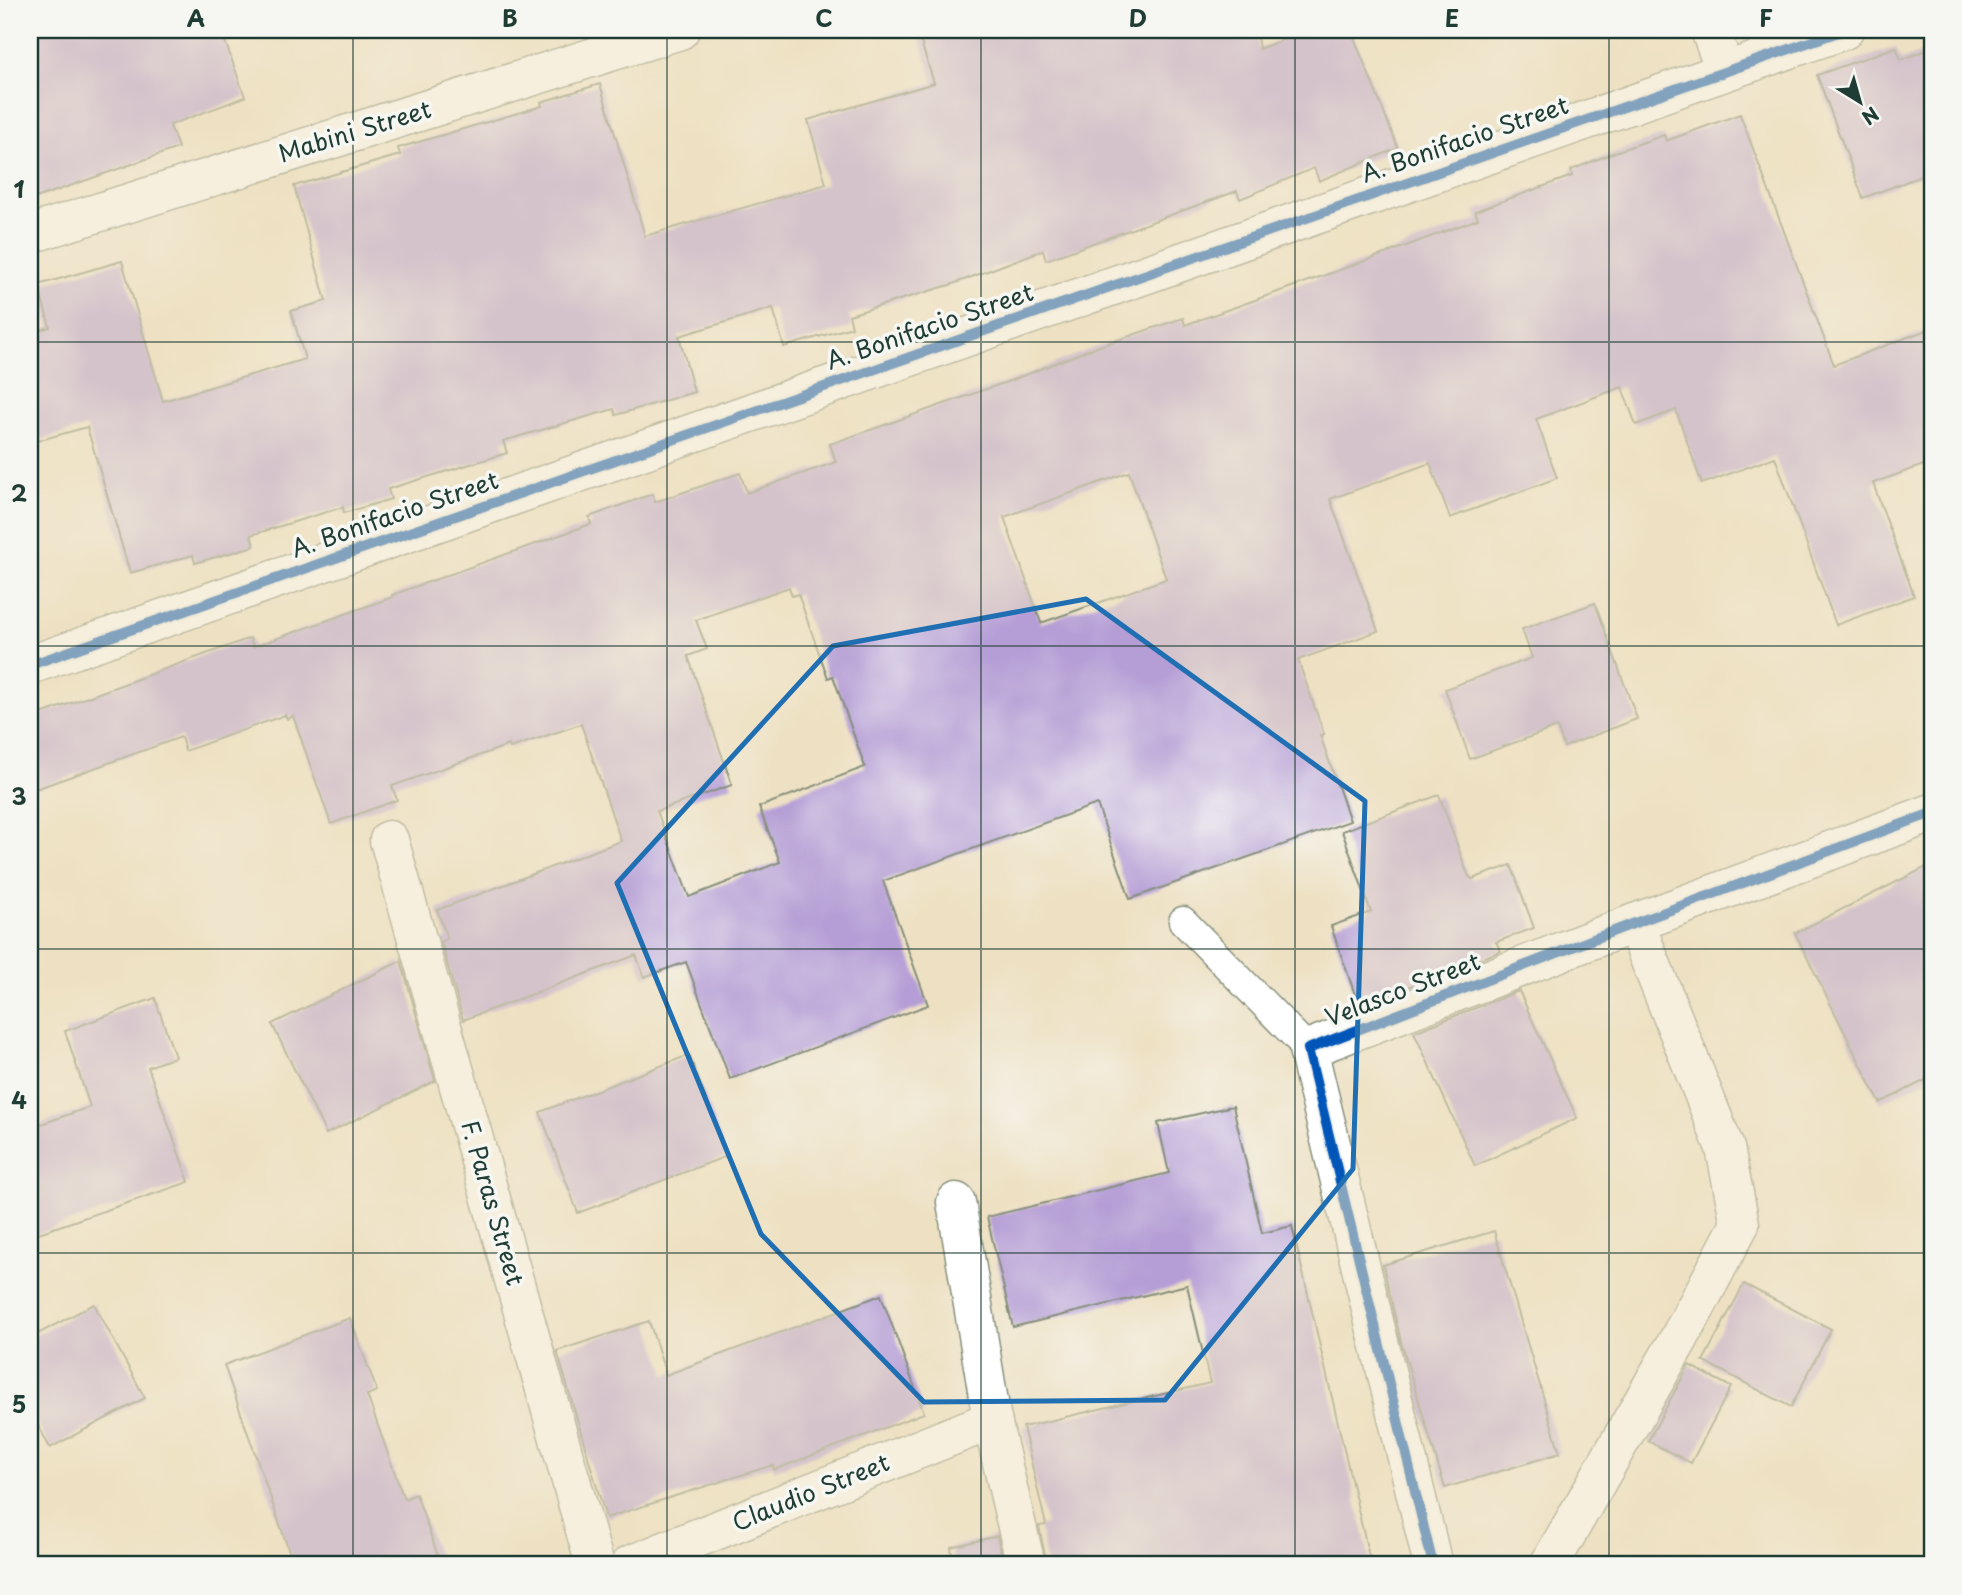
<svg xmlns="http://www.w3.org/2000/svg" width="1962" height="1595" font-family="'Playpen Sans',sans-serif">
<rect width="100%" height="100%" fill="#f6f6f2"/>
<filter id="ink" filterUnits="userSpaceOnUse"><feTurbulence type="fractalNoise" baseFrequency=".0143" numOctaves="2"/><feDisplacementMap in="SourceGraphic" scale="14" xChannelSelector="R" yChannelSelector="G"/><feConvolveMatrix kernelMatrix="1 2 1 2 8 2 1 2 1" color-interpolation-filters="sRGB"/></filter>
<filter id="wash" filterUnits="userSpaceOnUse"><feTurbulence type="fractalNoise" baseFrequency=".00686" numOctaves="4" result="noise"/><feDisplacementMap in="SourceGraphic" scale="28" xChannelSelector="R" yChannelSelector="G"/><feGaussianBlur stdDeviation="1.57" result="paint"/><feColorMatrix in="noise" values="0 0 0 0 0 0 0 0 0 0 0 0 0 0 0 0 0 1.4 0 .05"/><feComposite in="paint" operator="in"/></filter>
<g filter="url(#wash)">
<rect width="100%" height="100%" fill="#eee1c3"/>
<g id="blocks">
<!-- building -->
<g fill="#b59ed6" fill-rule="evenodd">
<polygon points="30,30 221,30 245,97 170,125 178,148 30,200"/>
<polygon points="917,30 1256,30 1259,49 1307,30 1351,30 1398,148 1319,181 1314,168 1240,199 1237,191 1046,260 1043,250 953,284 849,315 852,327 784,347 773,308 679,336 694,392 616,415 614,409 503,441 507,453 388,489 391,499 344,513 343,507 251,535 254,546 195,563 193,555 130,573 87,427 30,443 30,333 50,327 38,285 122,261 163,401 305,359 291,311 326,301 294,186 400,155 398,148 542,106 541,102 600,84 645,236 826,184 808,120 934,83"/>
<polygon points="1896,47 1901,60 1932,48 1932,172 1863,198 1817,75"/>
<path d="M 1740,114 L 1834,365 L 1932,328 L 1932,462 L 1873,483 L 1914,596 L 1836,625 L 1775,457 L 1702,484 L 1676,410 L 1636,425 L 1622,387 L 1536,419 L 1557,478 L 1450,518 L 1430,463 L 1330,499 L 1378,631 L 1298,660 L 1324,734 L 1320,735 L 1350,821 L 1130,899 L 1097,804 L 883,881 L 928,1005 L 730,1079 L 686,962 L 644,977 L 636,955 L 463,1020 L 441,942 L 447,938 L 437,910 L 621,841 L 581,724 L 510,748 L 509,745 L 392,786 L 397,800 L 331,824 L 293,716 L 287,719 L 285,715 L 185,751 L 181,737 L 30,791 L 30,718 L 250,638 L 253,647 L 393,597 L 392,595 L 591,524 L 589,517 L 652,494 L 655,502 L 740,473 L 747,493 L 836,462 L 830,444 L 1015,379 L 1088,350 L 1183,318 L 1185,325 L 1390,252 L 1478,219 L 1475,211 L 1572,176 L 1571,170 L 1615,152 L 1664,135 L 1666,141 ZM 1129,472 L 1166,579 L 1041,623 L 1004,517 ZM 789,587 L 792,596 L 798,594 L 828,678 L 833,676 L 865,767 L 759,807 L 780,862 L 689,897 L 657,811 L 732,785 L 688,656 L 707,649 L 696,620 Z"/>
<polygon points="1595,603 1637,719 1564,747 1557,727 1470,759 1445,689 1532,658 1522,629"/>
<polygon points="1439,795 1468,875 1472,879 1511,865 1534,928 1496,942 1501,951 1359,1006 1331,926 1371,912 1342,831"/>
<polygon points="1932,864 1932,1077 1880,1103 1795,933"/>
<polygon points="401,961 435,1081 326,1134 272,1024"/>
<polygon points="1519,991 1577,1118 1475,1166 1414,1032"/>
<polygon points="155,998 175,1057 148,1067 189,1182 30,1236 30,1128 90,1107 65,1031"/>
<polygon points="689,1055 727,1156 578,1213 540,1112"/>
<polygon points="1233,1106 1262,1233 1292,1226 1371,1565 1047,1565 1039,1526 1046,1525 1023,1427 1210,1383 1187,1285 1013,1327 987,1217 1169,1173 1158,1123"/>
<polygon points="1494,1231 1560,1453 1445,1488 1401,1342 1383,1265"/>
<polygon points="1744,1284 1831,1329 1791,1407 1703,1361"/>
<polygon points="881,1295 924,1413 774,1470 773,1465 606,1518 557,1351 649,1321 666,1375"/>
<polygon points="94,1304 145,1398 50,1448 30,1410 30,1338"/>
<polygon points="350,1318 377,1391 367,1395 404,1499 416,1494 438,1556 411,1565 294,1565 224,1365"/>
<polygon points="1689,1365 1731,1387 1691,1463 1648,1441"/>
<polygon points="997,1536 1004,1565 953,1565 951,1547"/>
</g>
</g>
</g>
<g filter="url(#ink)">
<use href="#blocks" fill-opacity="0" stroke="#868f7c" stroke-width="2"/>
<g fill="none" stroke-linecap="round" stroke-linejoin="round">
<!-- service casing -->
<g stroke="#868f7c" stroke-width="31">
<polyline id="service" points="1183,921 1308,1049"/>
</g>
<!-- minor casing -->
<g stroke="#868f7c" stroke-width="41">
<g id="minor">
<polyline points="1710,30 1725,71"/>
<polyline points="30,234 680,30"/>
<polyline points="389,840 595,1565"/>
<polyline points="956,1202 992,1420 1026,1565"/>
<polyline points="630,1565 992,1420"/>
<polyline points="1433,1565 1308,1049 1635,923 1932,813"/>
<polyline points="1549,1565 1680,1337 1740,1224 1725,1148 1635,923"/>
</g>
</g>
<!-- tertiary casing -->
<g stroke="#868f7c" stroke-width="41">
<polyline id="tertiary" points="30,665 1844,30"/>
</g>
<!-- service -->
<use href="#service" stroke="#fff" stroke-width="28"/>
<!-- minor -->
<use href="#minor" stroke="#fff" stroke-width="38"/>
<!-- tertiary -->
<use href="#tertiary" stroke="#fff" stroke-width="38"/>
<!-- cycleway casing -->
<g stroke="#f6f6f2" stroke-width="15">
<g id="cycleway">
<polyline points="30,665 1844,30"/>
<polyline points="1433,1565 1308,1049 1635,923 1932,813"/>
</g>
</g>
<!-- cycleway -->
<use href="#cycleway" stroke="#0057b8" stroke-width="10"/>
</g>
</g>
<!-- marked area -->
<path d="M0 0H1962V1595H0ZM 1086,599 L 1365,801 L 1353,1169 L 1165,1400 L 924,1402 L 761,1234 L 617,883 L 833,646 Z" fill="#eee1c3" fill-opacity=".55" fill-rule="evenodd"/>
<path fill="none" stroke="#1f6fb2" stroke-width="5" stroke-linejoin="round" d="M 1086,599 L 1365,801 L 1353,1169 L 1165,1400 L 924,1402 L 761,1234 L 617,883 L 833,646 Z"/>
<!-- grid -->
<path fill="none" stroke="#1f3d34" stroke-width="2" stroke-opacity="0.55" d="M 353,30 L 353,1565M 667,30 L 667,1565M 981,30 L 981,1565M 1295,30 L 1295,1565M 1609,30 L 1609,1565M 30,342 L 1932,342M 30,646 L 1932,646M 30,949 L 1932,949M 30,1253 L 1932,1253"/>
<g text-anchor="middle" stroke-width="7" stroke-linejoin="round" paint-order="stroke">
<!-- street labels -->
<g font-size="24" fill="#1f3d34" stroke="#f6f6f2">
<text transform="translate(355 132) rotate(-17)" y="8">Mabini Street</text>
<text transform="translate(1465 140) rotate(-19)" y="8">A. Bonifacio Street</text>
<text transform="translate(930 327) rotate(-19)" y="8">A. Bonifacio Street</text>
<text transform="translate(395 515) rotate(-19)" y="8">A. Bonifacio Street</text>
<text transform="translate(1403 990) rotate(-21)" y="8">Velasco Street</text>
<text transform="translate(492 1203) rotate(74)" y="8">F. Paras Street</text>
<text transform="translate(811 1493) rotate(-22)" y="8">Claudio Street</text>
</g>
</g>
<!-- margin -->
<rect width="1962" height="1595" fill="none" stroke="#f6f6f2" stroke-width="77"/>
<!-- north arrow -->
<g transform="translate(1860 102) rotate(143)" stroke="#f6f6f2" stroke-width="5" paint-order="stroke">
<path d="M0-5L12 26L0 18L-12 26Z" fill="#1f3d34"/>
<text y="-10" font-size="19" font-weight="bold" text-anchor="middle" fill="#1f3d34">N</text>
</g>
<rect x="38" y="38" width="1886" height="1518" fill="none" stroke="#1f3d34" stroke-width="2.5"/>
<g font-size="23" text-anchor="middle" font-weight="bold" fill="#1f3d34">
<text x="196" y="27">A</text>
<text x="510" y="27">B</text>
<text x="824" y="27">C</text>
<text x="1138" y="27">D</text>
<text x="1452" y="27">E</text>
<text x="1766" y="27">F</text>
<text x="19" y="198">1</text>
<text x="19" y="502">2</text>
<text x="19" y="805">3</text>
<text x="19" y="1109">4</text>
<text x="19" y="1413">5</text>
</g>
</svg>
